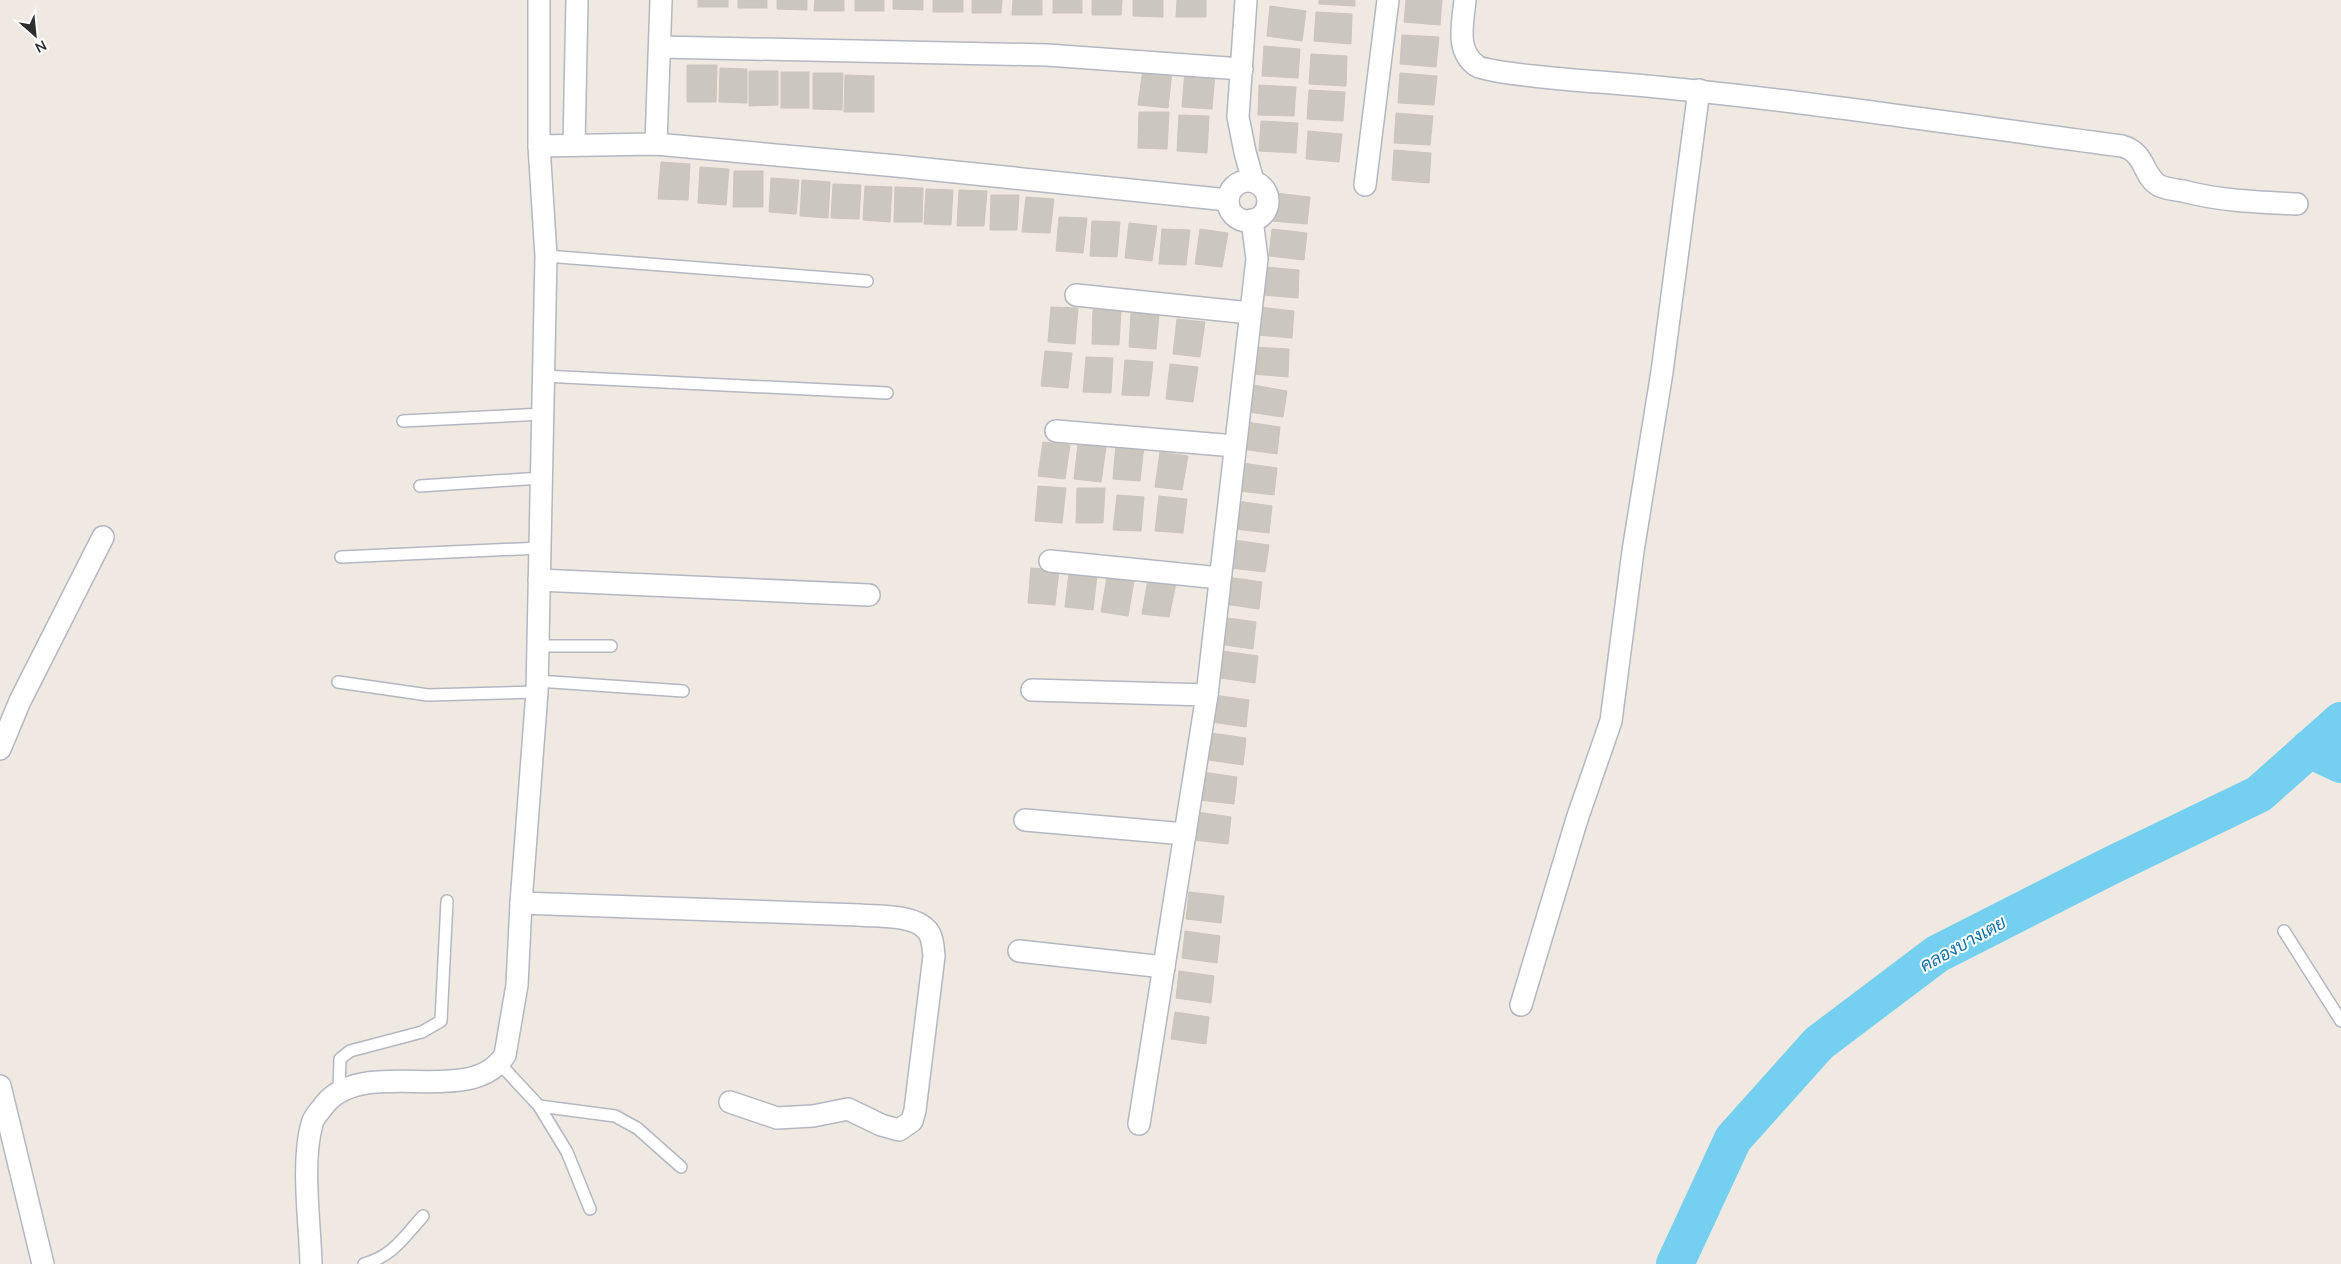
<svg xmlns="http://www.w3.org/2000/svg" width="2341" height="1264" font-family="'Nunito Sans',Sarabun,sans-serif">
<rect width="100%" height="100%" fill="#efe9e1"/>
<g fill="none" stroke-linecap="round" stroke-linejoin="round">
<!-- river -->
<g stroke="#75cff0" stroke-width="38">
<polyline points="2309,749 2341,764"/>
<polyline points="1675,1264 1733,1139 1819,1043 1937,954 2108,867 2259,794 2341,721"/>
</g>
</g>
<!-- building -->
<g fill="#cbc7bf" stroke="#cbc5ba">
<rect x="698" y="0" width="30" height="7"/>
<rect x="738" y="0" width="29" height="8"/>
<polygon points="777,0 807,0 807,10 777,9"/>
<polygon points="815,0 844,0 844,11 814,11"/>
<rect x="855" y="0" width="29" height="11"/>
<polygon points="893,0 923,0 923,10 893,9"/>
<rect x="933" y="0" width="30" height="12"/>
<polygon points="972,0 1002,0 1001,13 972,13"/>
<polygon points="1013,0 1042,0 1042,15 1012,15"/>
<rect x="1053" y="0" width="29" height="13"/>
<polygon points="1092,0 1122,0 1121,15 1092,15"/>
<polygon points="1133,0 1163,0 1163,17 1133,16"/>
<polygon points="1177,0 1206,0 1206,17 1176,17"/>
<polygon points="1319,0 1355,0 1355,6 1319,4"/>
<polygon points="1406,0 1442,0 1440,25 1404,22"/>
<polygon points="1270,6 1306,11 1302,41 1267,36"/>
<polygon points="1316,12 1352,14 1351,44 1314,41"/>
<polygon points="1402,35 1439,37 1436,67 1400,64"/>
<polygon points="1264,46 1300,49 1298,78 1262,76"/>
<polygon points="1311,54 1347,56 1346,86 1309,84"/>
<polygon points="687,65 717,65 716,102 687,102"/>
<polygon points="720,68 747,69 747,103 719,102"/>
<polygon points="1143,69 1172,72 1168,108 1138,105"/>
<polygon points="1185,70 1215,73 1212,109 1182,107"/>
<polygon points="749,71 778,71 778,105 749,106"/>
<rect x="781" y="72" width="28" height="36"/>
<polygon points="813,73 843,73 842,110 813,109"/>
<polygon points="1400,73 1437,76 1434,105 1398,103"/>
<polygon points="845,75 874,76 874,112 844,112"/>
<polygon points="1259,85 1296,87 1294,116 1258,115"/>
<polygon points="1309,90 1345,92 1343,121 1307,119"/>
<polygon points="1139,112 1169,112 1167,149 1138,148"/>
<polygon points="1396,113 1433,116 1430,145 1394,143"/>
<polygon points="1179,115 1209,116 1207,153 1177,151"/>
<polygon points="1261,121 1298,123 1296,153 1259,151"/>
<polygon points="1308,131 1342,134 1339,162 1306,159"/>
<polygon points="1394,150 1431,153 1429,183 1392,180"/>
<polygon points="661,162 690,164 688,200 658,199"/>
<polygon points="700,167 729,169 726,205 698,203"/>
<polygon points="734,171 763,171 763,207 733,207"/>
<polygon points="771,178 799,180 796,214 769,212"/>
<polygon points="802,180 830,182 828,218 800,216"/>
<polygon points="833,184 861,185 859,219 831,218"/>
<polygon points="865,186 892,187 890,222 863,220"/>
<polygon points="895,187 923,188 922,222 894,222"/>
<polygon points="926,189 953,190 951,225 924,224"/>
<polygon points="959,190 987,191 984,226 957,226"/>
<polygon points="1275,193 1310,197 1307,224 1272,221"/>
<polygon points="991,195 1019,195 1017,230 990,230"/>
<polygon points="1026,197 1054,199 1050,233 1022,232"/>
<polygon points="1059,217 1087,218 1083,253 1056,251"/>
<polygon points="1092,221 1120,222 1117,257 1090,256"/>
<polygon points="1129,223 1157,226 1152,261 1125,258"/>
<polygon points="1162,229 1190,230 1186,265 1159,264"/>
<polygon points="1200,229 1228,233 1222,267 1195,264"/>
<polygon points="1272,229 1307,233 1304,260 1269,256"/>
<polygon points="1264,267 1299,270 1298,298 1262,295"/>
<polygon points="1051,307 1078,308 1075,344 1048,342"/>
<polygon points="1259,307 1294,311 1292,338 1257,335"/>
<polygon points="1093,309 1121,310 1119,345 1092,344"/>
<polygon points="1131,313 1159,314 1156,349 1129,347"/>
<polygon points="1177,319 1205,322 1200,357 1173,354"/>
<polygon points="1254,347 1289,349 1288,377 1253,374"/>
<polygon points="1045,351 1072,353 1068,388 1041,386"/>
<polygon points="1086,357 1113,358 1111,393 1083,392"/>
<polygon points="1125,360 1153,362 1149,396 1122,395"/>
<polygon points="1170,364 1198,367 1193,402 1166,399"/>
<polygon points="1253,385 1287,391 1283,417 1248,412"/>
<polygon points="1246,422 1280,427 1277,454 1242,449"/>
<polygon points="1043,442 1070,445 1065,479 1038,476"/>
<polygon points="1078,444 1106,447 1101,482 1074,479"/>
<polygon points="1116,444 1144,446 1140,481 1113,479"/>
<polygon points="1160,452 1188,456 1182,490 1155,487"/>
<polygon points="1242,463 1277,468 1274,495 1239,491"/>
<polygon points="1038,486 1066,488 1062,523 1035,521"/>
<polygon points="1077,488 1105,488 1103,523 1076,523"/>
<polygon points="1117,495 1144,497 1141,531 1113,530"/>
<polygon points="1159,496 1187,499 1183,533 1155,531"/>
<polygon points="1237,501 1272,506 1269,533 1234,529"/>
<polygon points="1234,540 1269,545 1265,572 1230,568"/>
<polygon points="1031,568 1059,570 1055,605 1028,603"/>
<polygon points="1069,572 1097,575 1093,610 1065,607"/>
<polygon points="1107,577 1134,581 1128,616 1101,612"/>
<polygon points="1227,577 1262,582 1259,609 1224,604"/>
<polygon points="1148,579 1176,583 1169,617 1142,614"/>
<polygon points="1221,617 1256,622 1253,649 1218,644"/>
<polygon points="1223,651 1258,656 1255,683 1220,678"/>
<polygon points="1214,695 1249,700 1246,727 1211,722"/>
<polygon points="1211,733 1246,738 1243,765 1208,760"/>
<polygon points="1202,772 1237,777 1234,804 1199,800"/>
<polygon points="1197,812 1231,817 1228,844 1193,840"/>
<polygon points="1189,892 1224,896 1221,923 1186,919"/>
<polygon points="1185,931 1220,936 1217,963 1182,958"/>
<polygon points="1179,971 1214,976 1211,1003 1176,998"/>
<polygon points="1175,1012 1209,1017 1206,1044 1171,1039"/>
</g>
<g fill="none" stroke-linecap="round" stroke-linejoin="round">
<!-- lane casing -->
<g stroke="#b4b7c1" stroke-width="14">
<g id="lane">
<polyline points="546,256 867,281"/>
<polyline points="543,376 887,393"/>
<polyline points="403,421 543,414"/>
<polyline points="420,486 541,478"/>
<polyline points="341,557 540,548"/>
<polyline points="538,646 611,646"/>
<polyline points="537,681 683,691"/>
<polyline points="338,682 428,695 537,692"/>
<polyline points="2284,931 2341,1021"/>
<polyline points="500,1064 539,1106 567,1152 590,1209"/>
<polyline points="339,1091 340,1059 350,1051 422,1032 441,1021 447,901"/>
<polyline points="539,1106 615,1116 637,1128 681,1167"/>
<path d="M 364,1264 C 393,1256 404,1237 423,1216"/>
</g>
</g>
<!-- street casing -->
<g stroke="#b4b7c1" stroke-width="24">
<g id="street">
<polyline points="1246,0 1238,117 1245,152 1253,181"/>
<path d="M 1465,0 C 1463,23 1455,51 1477,66 C 1486,73 1582,81 1600,82 C 1775,96 1948,123 2122,146 C 2147,153 2142,177 2160,186 C 2167,189 2176,190 2183,191 C 2220,201 2258,202 2297,204"/>
<polyline points="660,47 1047,55 1242,69"/>
<polyline points="656,144 661,0"/>
<polyline points="574,145 577,0"/>
<polyline points="539,146 656,144 897,166 1228,200"/>
<circle cx="1248" cy="201" r="20"/>
<polyline points="1365,185 1388,0"/>
<polyline points="1076,295 1250,313"/>
<polyline points="1056,431 1235,446"/>
<polyline points="1050,561 1220,578"/>
<polyline points="539,580 869,595"/>
<polyline points="1032,690 1207,695"/>
<polyline points="0,749 20,701 103,537"/>
<polyline points="1025,820 1185,834"/>
<path d="M 521,903 L 859,915 C 878,917 913,914 927,930 C 933,937 933,947 934,956 L 915,1110 L 912,1121 L 899,1130 L 881,1125 L 848,1109 L 813,1116 L 777,1118 L 730,1102"/>
<polyline points="1019,951 1164,967"/>
<polyline points="1521,1005 1577,819 1611,721 1633,551 1662,372 1699,90"/>
<polyline points="0,1086 43,1264"/>
<polyline points="1139,1124 1207,695 1257,259 1252,220"/>
<path d="M 311,1264 C 310,1223 301,1162 312,1124 C 313,1118 318,1113 322,1108 C 360,1052 470,1111 505,1055 L 517,985 L 521,903 L 537,692 L 546,256 L 539,146 L 539,0"/>
</g>
</g>
<!-- lane -->
<use href="#lane" stroke="#fff" stroke-width="11"/>
<!-- street -->
<use href="#street" stroke="#fff" stroke-width="21"/>
</g>
<g text-anchor="middle" stroke-width="4" stroke-linejoin="round" paint-order="stroke">
<!-- water labels -->
<g font-size="18" font-style="italic" fill="#0d6fa3" stroke="#fff">
<text transform="translate(1963 944) rotate(-29)" y="6">คลองบางเตย</text>
</g>
</g>
<!-- north arrow -->
<g transform="translate(35 35) rotate(153)" stroke="#ffffff" stroke-width="4" paint-order="stroke">
<path d="M0-4L9 19L0 12L-9 19Z" fill="#2e2e2e"/>
<text y="-8" font-size="14" font-weight="bold" text-anchor="middle" fill="#2e2e2e">N</text>
</g>
</svg>
